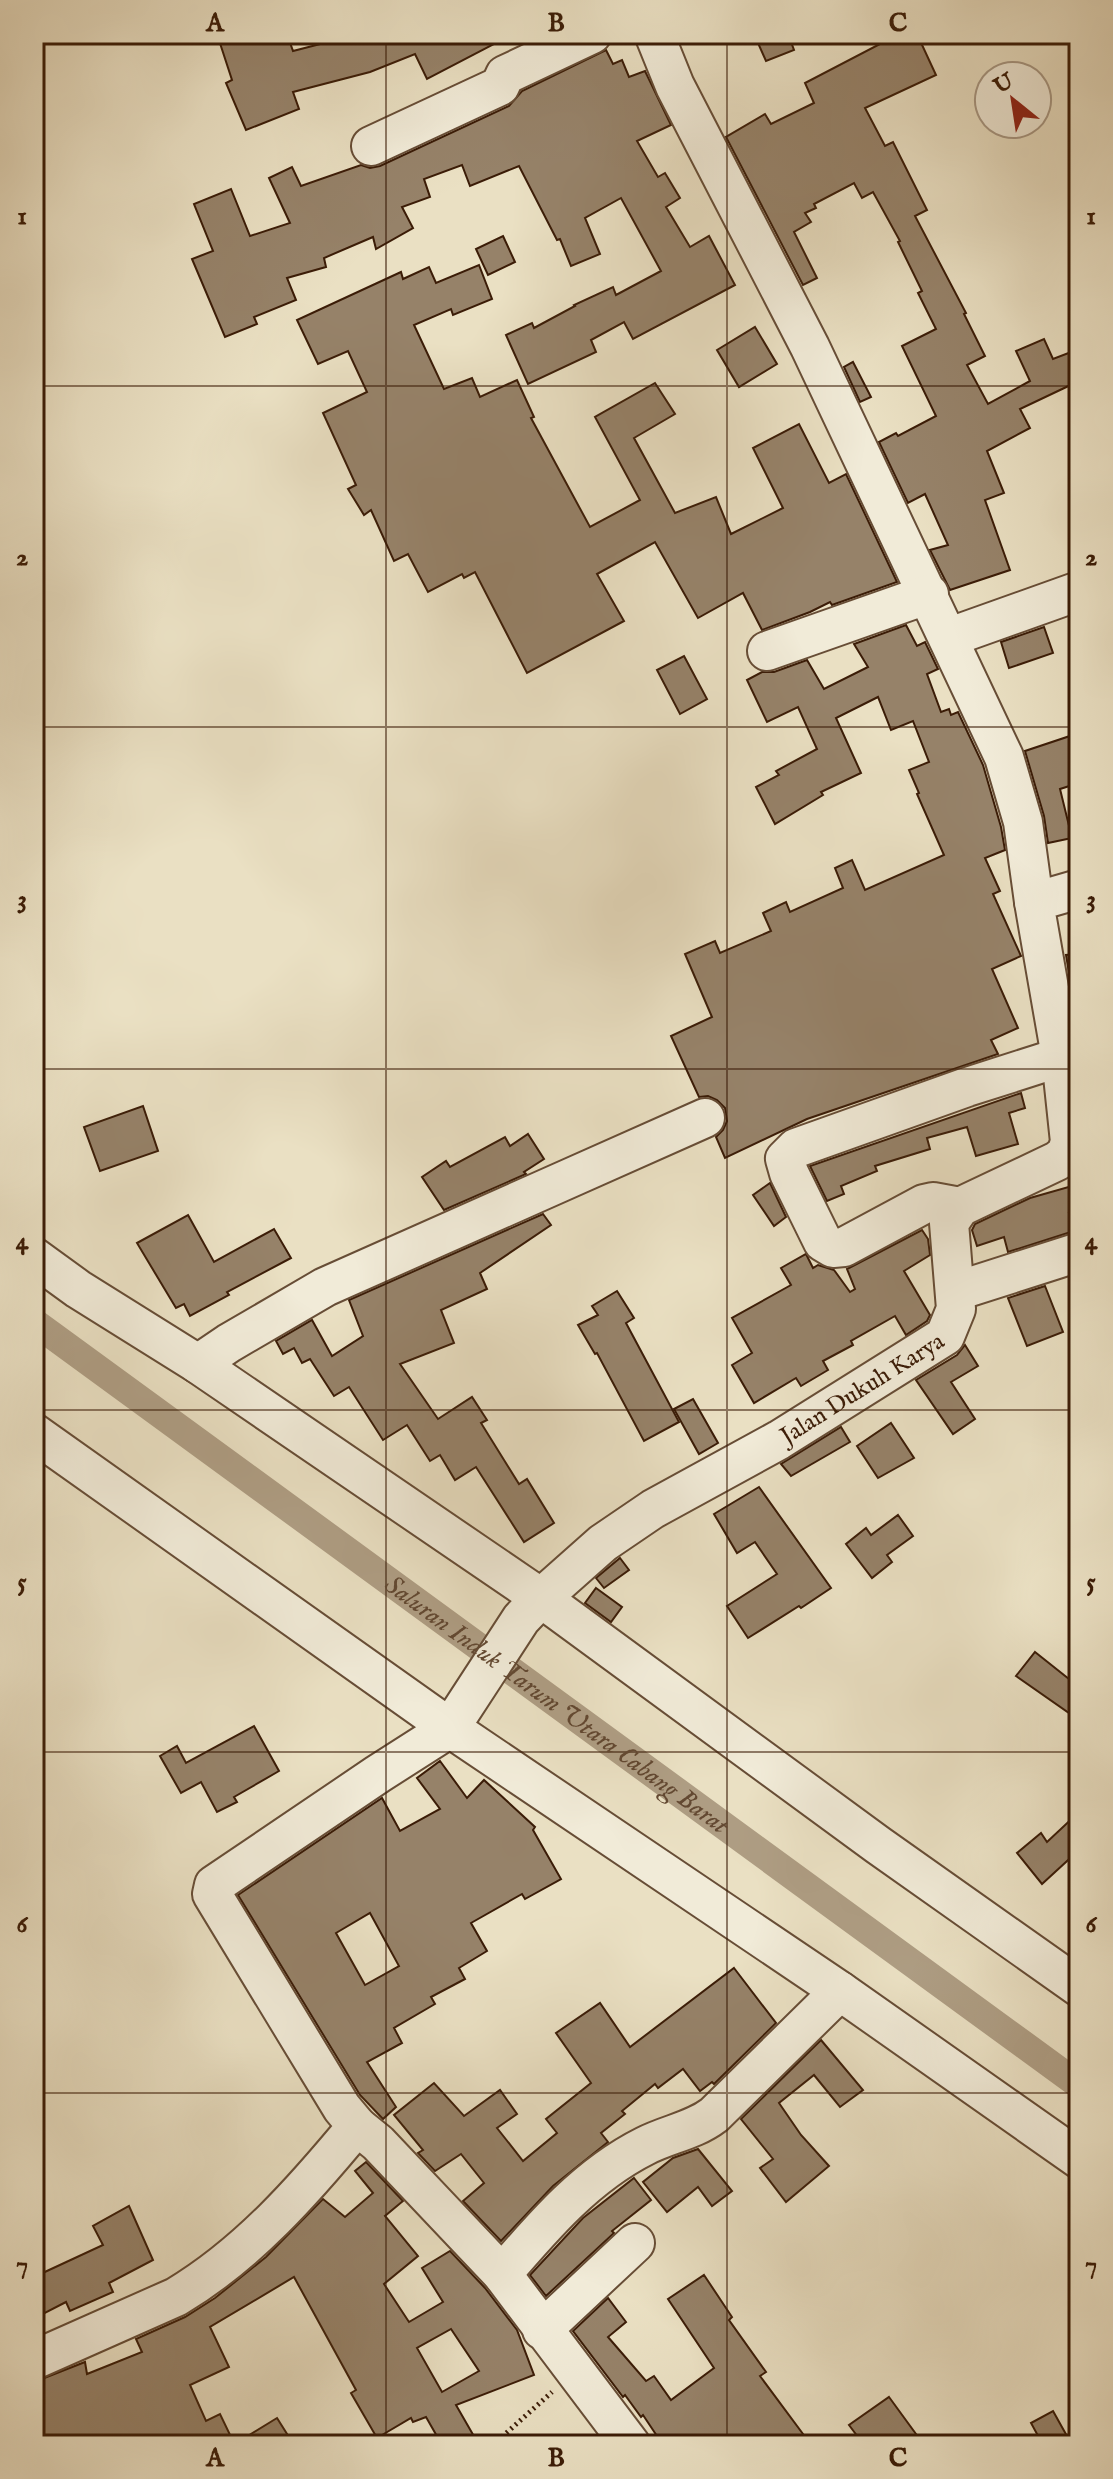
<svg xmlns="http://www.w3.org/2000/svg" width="1113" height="2479" font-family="'IM FELL English',serif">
<rect width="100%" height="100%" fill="#eae0c3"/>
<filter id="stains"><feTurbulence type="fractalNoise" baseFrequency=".0025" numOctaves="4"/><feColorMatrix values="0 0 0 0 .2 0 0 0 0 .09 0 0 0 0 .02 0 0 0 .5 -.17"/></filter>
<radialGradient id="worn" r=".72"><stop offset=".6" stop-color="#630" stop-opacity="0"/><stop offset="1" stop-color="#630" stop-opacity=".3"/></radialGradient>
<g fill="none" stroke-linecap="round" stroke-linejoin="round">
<!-- canal -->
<path stroke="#ae9d83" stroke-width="28" id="s1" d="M 34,1322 L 1079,2085"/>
</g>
<!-- building -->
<g fill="#968269" stroke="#3b1c07" stroke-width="2" fill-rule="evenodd">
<polygon points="217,34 287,34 293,51 359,34 513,34 427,79 415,54 370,72 293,92 299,109 246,130 226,83 232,80"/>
<polygon points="754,34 788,34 794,50 766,61"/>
<polygon points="899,34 917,34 936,75 865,108 885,146 893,142 927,210 915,216 966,313 964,314 985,356 967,365 988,404 1030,381 1016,351 1044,339 1053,359 1079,349 1079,381 1020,409 1030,428 987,451 1004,493 985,500 1010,570 950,590 930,550 948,545 925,494 908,503 879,442 896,433 898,436 936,416 902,346 936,329 918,293 922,291 898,242 900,241 873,192 862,198 854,183 814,204 816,208 805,213 811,222 794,232 817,278 803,285 726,137 765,114 771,124 814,103 805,83"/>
<polygon points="606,50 613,64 622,60 629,77 645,71 671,125 637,141 658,177 665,173 680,198 666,207 690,247 709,236 735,285 633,339 624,322 591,340 596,352 528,384 506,335 532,323 534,328 575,306 574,305 613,287 616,295 661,271 621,198 585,218 600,254 571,266 560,239 557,240 519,166 470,186 462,165 424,179 430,197 402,207 413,228 376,249 373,237 324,258 326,267 287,278 296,300 254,317 257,324 225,337 192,259 213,251 194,204 231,189 250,236 290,223 269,178 292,167 301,186 361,165 370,168 380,166 509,106 522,91"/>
<polygon points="503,236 515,262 488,275 476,249"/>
<polygon points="479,265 492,299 453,315 451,309 414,325 444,389 472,378 480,397 517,380 534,417 531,418 590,527 640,500 595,417 655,383 675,414 634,438 675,513 716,497 731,534 783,508 753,448 799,424 829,483 846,474 897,582 832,605 830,602 810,612 762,630 743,593 698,618 655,542 597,574 624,621 527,673 475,572 464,578 462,574 428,592 408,554 394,561 371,510 364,515 348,489 356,485 323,413 367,392 348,351 318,364 297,320 401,272 403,279 429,267 436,283"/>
<polygon points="755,327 777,364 739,387 717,350"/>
<polygon points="853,362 871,397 860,402 844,367"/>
<polygon points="906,625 917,646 925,642 938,669 927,674 941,712 949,709 951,715 958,712 983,765 1001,827 1005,850 985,858 1000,891 993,894 1021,956 992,969 1018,1028 991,1040 998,1054 807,1119 725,1158 716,1137 723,1130 727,1121 725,1108 717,1100 708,1096 699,1097 671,1036 712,1017 685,954 715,941 720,953 771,931 763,913 786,902 790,912 843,888 835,868 852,860 865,890 944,855 917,794 919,793 909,770 929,762 913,721 891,730 878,697 836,718 861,773 821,792 823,795 775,824 756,787 779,775 776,771 817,749 798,707 767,722 747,680 762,672 774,672 807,660 824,689 868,667 854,644"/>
<polygon points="1044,627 1053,653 1009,668 1001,642"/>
<polygon points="684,656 707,699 680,714 657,670"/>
<polygon points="1079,733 1079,783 1060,789 1072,838 1048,843 1044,816 1025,751"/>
<polygon points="1077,954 1079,974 1079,1032 1066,955"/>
<polygon points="1021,1093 1025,1108 1009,1113 1018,1144 976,1156 967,1127 927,1138 930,1149 875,1166 877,1171 841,1186 844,1194 827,1201 810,1166"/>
<polygon points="143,1106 158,1151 100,1171 84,1127"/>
<polygon points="528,1134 544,1159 524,1172 526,1174 444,1210 422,1177 446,1161 450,1167 505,1137 510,1146"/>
<polygon points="770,1183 786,1217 774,1226 753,1195"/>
<polygon points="1079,1184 1079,1212 1069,1213 1074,1231 1008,1252 1004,1237 977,1246 972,1230 975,1224 1030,1198"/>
<polygon points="543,1214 551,1225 480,1273 487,1289 441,1310 454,1343 400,1364 438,1419 472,1397 487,1420 481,1423 519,1484 527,1479 554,1523 524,1542 476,1467 455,1480 440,1455 430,1461 407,1425 383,1440 349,1387 334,1396 310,1359 302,1363 294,1348 283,1354 276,1341 312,1320 332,1356 363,1336 349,1300"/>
<polygon points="188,1215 214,1262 274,1229 291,1258 227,1292 229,1295 190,1316 184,1304 176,1308 137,1243"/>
<polygon points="922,1230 928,1239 930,1255 904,1271 930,1315 927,1321 906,1335 895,1316 851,1341 853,1345 823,1361 828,1370 801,1386 796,1378 754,1403 732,1365 752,1353 732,1318 791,1285 781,1268 806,1254 813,1268 818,1265 834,1270 850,1292 855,1289 847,1269"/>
<polygon points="1045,1286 1063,1332 1027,1346 1008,1298"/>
<polygon points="617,1291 634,1318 626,1323 679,1422 644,1441 597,1353 595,1354 578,1325 598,1315 592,1306"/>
<polygon points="965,1345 978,1366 951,1382 975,1419 953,1434 916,1380 957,1355"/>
<polygon points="693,1399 718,1443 699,1454 674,1409"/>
<polygon points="891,1423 914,1458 878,1478 857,1446"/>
<polygon points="841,1427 850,1442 791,1476 781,1464"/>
<polygon points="759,1487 831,1588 801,1608 799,1606 748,1638 727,1606 777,1574 755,1542 737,1553 714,1514"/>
<polygon points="898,1515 913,1536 887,1555 892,1562 872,1578 846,1544 866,1528 871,1535"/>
<polygon points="620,1558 629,1570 604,1588 596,1578"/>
<polygon points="596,1588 622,1607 611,1622 585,1603"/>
<polygon points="1035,1652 1079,1687 1079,1720 1016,1676"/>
<polygon points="254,1726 279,1771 234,1797 237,1802 217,1812 201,1782 181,1793 160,1756 177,1746 186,1763"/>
<path d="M 440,1761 L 467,1798 L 484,1780 L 535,1827 L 533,1830 L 561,1879 L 525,1899 L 522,1894 L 471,1923 L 487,1951 L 459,1968 L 465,1979 L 431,1997 L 435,2004 L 394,2028 L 402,2043 L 367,2062 L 396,2107 L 383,2119 L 360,2095 L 238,1895 L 382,1798 L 400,1831 L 440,1809 L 417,1778 ZM 370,1913 L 399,1966 L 365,1985 L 336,1933 Z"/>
<polygon points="1079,1812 1079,1850 1042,1884 1017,1853 1041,1833 1047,1842"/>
<polygon points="734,1968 776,2023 714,2084 712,2082 700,2091 683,2069 658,2088 655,2084 622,2111 625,2114 601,2133 608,2142 553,2186 501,2241 463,2201 484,2183 461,2154 435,2171 418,2153 423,2150 394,2115 434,2083 464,2116 500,2090 517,2114 497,2128 523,2161 557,2133 546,2119 591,2083 556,2033 600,2003 630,2047"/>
<polygon points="821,2040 863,2090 840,2107 814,2075 779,2103 801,2135 829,2166 786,2202 760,2168 773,2159 741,2119"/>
<polygon points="698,2149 732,2191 712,2206 698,2187 667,2212 643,2182 673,2158"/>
<path d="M 366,2162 L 403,2201 L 385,2216 L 418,2256 L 384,2284 L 409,2322 L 443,2302 L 422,2268 L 450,2251 L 485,2288 L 517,2330 L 534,2375 L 456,2405 L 479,2445 L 442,2445 L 426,2417 L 413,2422 L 411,2418 L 377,2438 L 351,2393 L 356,2390 L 294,2277 L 210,2327 L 229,2367 L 190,2385 L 206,2421 L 220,2414 L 232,2439 L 218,2445 L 42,2445 L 34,2430 L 34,2382 L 85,2362 L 87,2374 L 142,2352 L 136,2339 L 185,2317 L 215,2298 L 266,2257 L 323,2199 L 345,2217 L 373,2193 L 355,2171 ZM 451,2329 L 479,2371 L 442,2392 L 417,2348 Z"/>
<polygon points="634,2178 651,2200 612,2231 614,2233 546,2296 530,2275 583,2218"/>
<polygon points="129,2206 153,2260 109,2283 113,2292 70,2311 66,2302 41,2315 34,2300 34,2277 103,2245 93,2226"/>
<polygon points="704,2275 732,2317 729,2320 766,2372 760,2376 803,2434 787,2445 663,2445 643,2415 641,2417 625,2395 623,2397 573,2331 608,2298 626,2322 608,2337 646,2381 654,2376 671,2400 714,2368 668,2299"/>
<polygon points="889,2397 924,2445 864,2445 849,2425"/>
<polygon points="1053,2411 1072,2445 1043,2445 1031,2423"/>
<polygon points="277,2418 294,2445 233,2445"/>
</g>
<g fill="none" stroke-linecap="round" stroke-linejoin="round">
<!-- minor casing -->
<g stroke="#674d36" stroke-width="42">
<g id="minor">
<polyline points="654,34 675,86 810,347 1004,757 1023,822 1034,902"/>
<polyline points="371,146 500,86 505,75 592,34"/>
<polyline points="950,637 1079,591"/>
<polyline points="767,651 929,594"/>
<polyline points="960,1207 933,1202 924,1204 844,1247 833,1248 823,1242 789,1173 785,1159 796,1148 967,1087 1061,1057"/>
<polyline points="34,1257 78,1289 198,1364 541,1598 878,1845 1079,1987"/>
<polyline points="957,1291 1079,1252"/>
<polyline points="198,1364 229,1343 325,1287 705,1118"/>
<polyline points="34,1433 450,1728 840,1991 1079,2159"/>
<polyline points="357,2126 378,2143 502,2274 631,2445"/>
<path d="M 502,2274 C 544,2225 587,2175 645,2146 C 668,2134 693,2131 714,2115 L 840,1991"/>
<polyline points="542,2330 635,2243"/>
<path id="s2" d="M 34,2360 L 176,2297 C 248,2254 304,2190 357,2126 L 342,2108 L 212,1894 L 214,1885 L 378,1774 L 450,1728 L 521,1619 L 541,1598 L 603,1543 L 653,1509 L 779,1440 L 945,1336 L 956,1309 L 949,1223 L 960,1207 L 1057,1161 L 1066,1154 L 1070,1142 L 1061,1057 L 1034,902 L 1079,889"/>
</g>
</g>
<!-- path -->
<polyline stroke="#3b1c07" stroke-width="5" stroke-dasharray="2 4" stroke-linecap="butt" points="493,2445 552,2392"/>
<!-- minor -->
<use href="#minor" stroke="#f1ebd8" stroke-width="38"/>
</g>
<!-- grid -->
<path fill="none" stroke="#3b1c07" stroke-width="2" stroke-opacity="0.55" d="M 386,34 L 386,2445M 727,34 L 727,2445M 34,386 L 1079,386M 34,727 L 1079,727M 34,1069 L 1079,1069M 34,1410 L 1079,1410M 34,1752 L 1079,1752M 34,2093 L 1079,2093"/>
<g text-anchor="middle" stroke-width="7" stroke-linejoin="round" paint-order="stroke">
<!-- street labels -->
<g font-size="24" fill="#3b1c07" stroke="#f1ebd8">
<text dy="8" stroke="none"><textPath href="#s2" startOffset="1516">Jalan Dukuh Karya</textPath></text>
</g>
<!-- water labels -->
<g font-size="26" font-style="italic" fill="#634932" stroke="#f1ebd8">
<text dy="9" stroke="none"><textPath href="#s1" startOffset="648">Saluran Induk Tarum Utara Cabang Barat</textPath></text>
</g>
</g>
<!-- margin -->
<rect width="1113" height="2479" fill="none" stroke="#eae0c3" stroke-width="88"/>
<!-- north arrow -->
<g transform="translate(1013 100) rotate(330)"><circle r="38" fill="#f1ebd8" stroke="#a89884" stroke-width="2"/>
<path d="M0-6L14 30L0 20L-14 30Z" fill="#8f2418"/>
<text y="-12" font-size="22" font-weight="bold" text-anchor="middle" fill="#3b1c07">U</text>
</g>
<rect x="44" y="44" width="1025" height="2391" fill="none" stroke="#3b1c07" stroke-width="3"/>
<g font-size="26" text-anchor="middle" font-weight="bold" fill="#3b1c07">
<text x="215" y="31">A</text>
<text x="556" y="31">B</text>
<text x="898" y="31">C</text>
<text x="22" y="224">1</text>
<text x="1091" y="224">1</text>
<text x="22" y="565">2</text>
<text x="1091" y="565">2</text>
<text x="22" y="907">3</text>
<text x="1091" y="907">3</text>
<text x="22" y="1249">4</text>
<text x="1091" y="1249">4</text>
<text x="22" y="1590">5</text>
<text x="1091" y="1590">5</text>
<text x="22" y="1932">6</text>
<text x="1091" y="1932">6</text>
<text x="22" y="2273">7</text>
<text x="1091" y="2273">7</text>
<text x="215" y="2466">A</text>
<text x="556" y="2466">B</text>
<text x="898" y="2466">C</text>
</g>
<rect width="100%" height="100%" filter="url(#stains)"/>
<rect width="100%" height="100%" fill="url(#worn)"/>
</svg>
